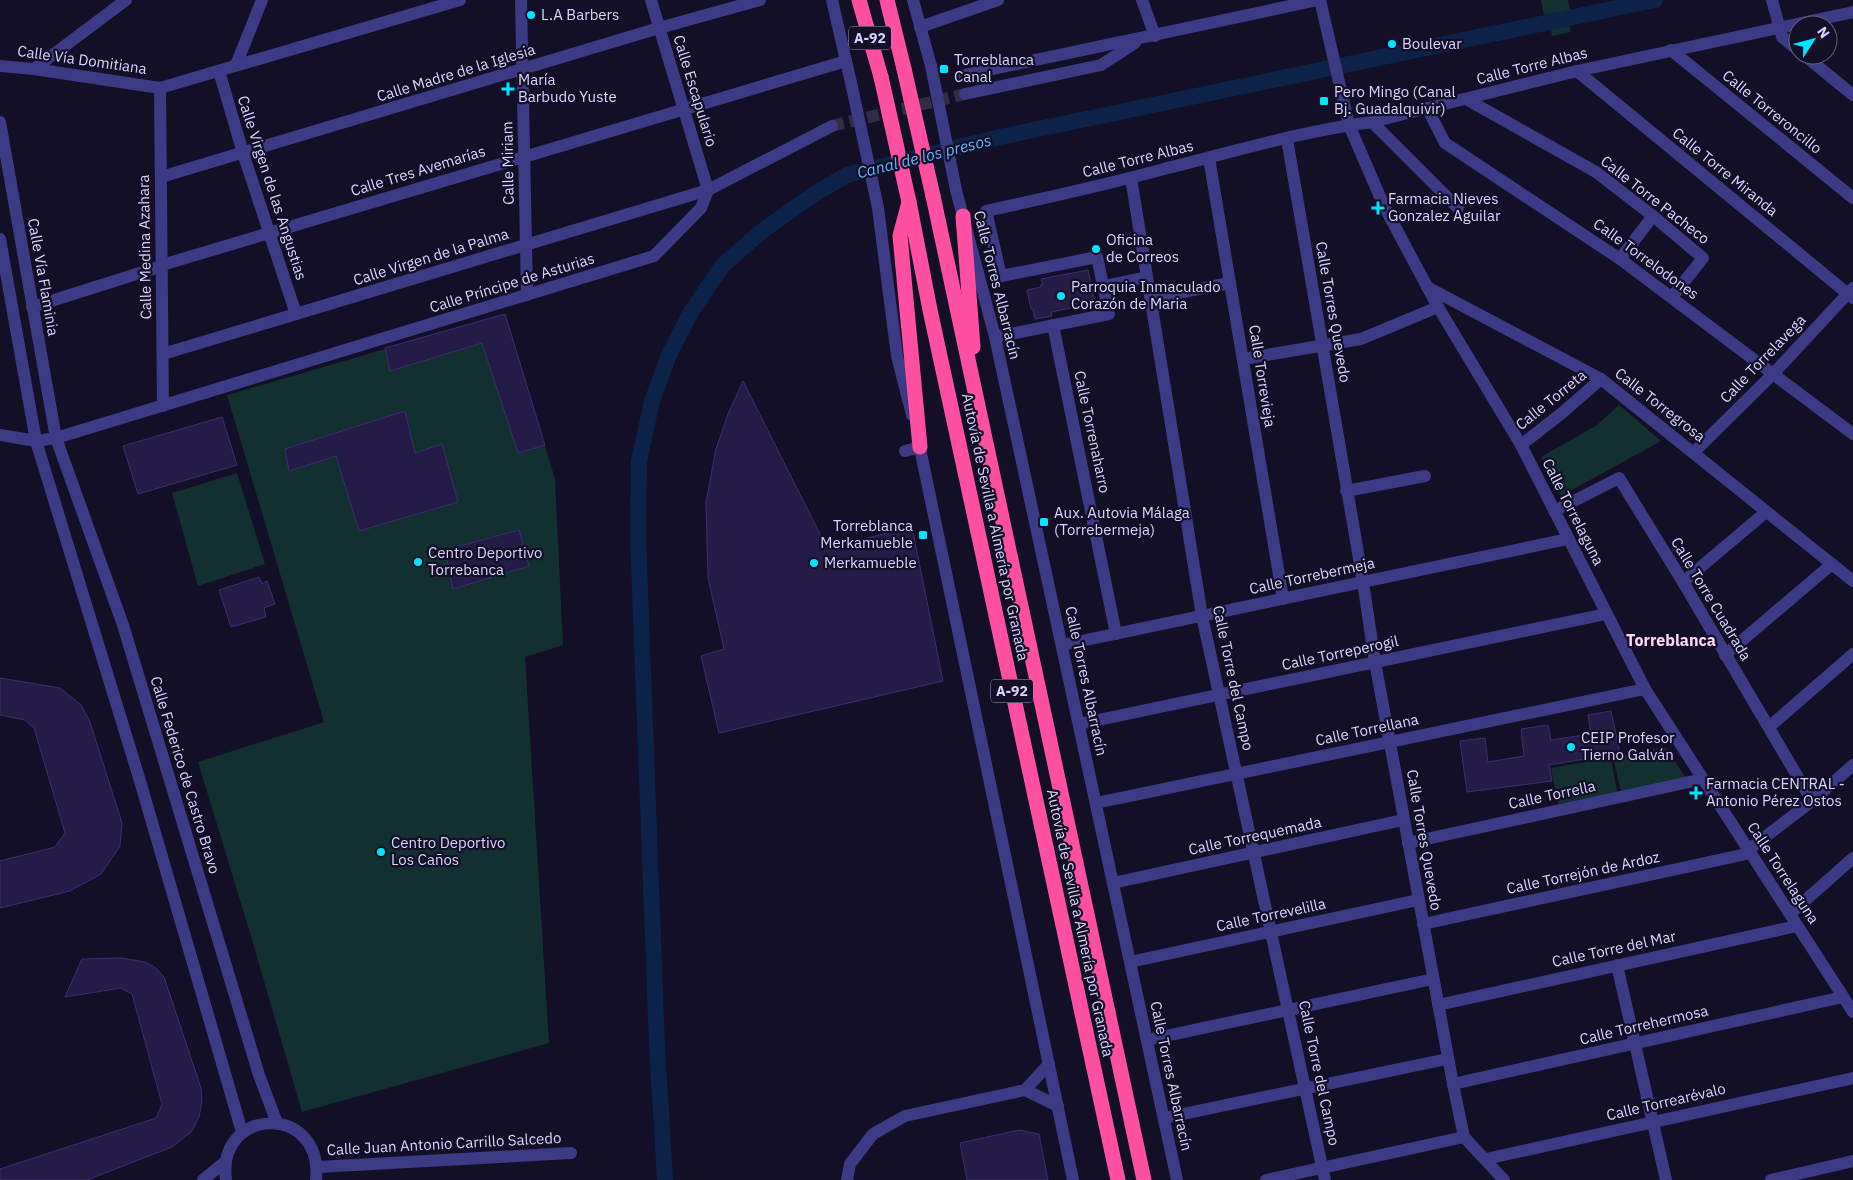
<svg xmlns="http://www.w3.org/2000/svg" width="1853" height="1180" font-family="'IBM Plex Sans',sans-serif">
<rect width="100%" height="100%" fill="#130f26"/>
<!-- green -->
<g fill="#12302f">
<polygon points="1541,0 1568,0 1570,10 1566,11 1571,32 1552,36 1548,14 1544,15"/>
<polygon points="505,314 555,479 563,645 525,657 549,1043 302,1112 253,943 198,762 324,722 227,395"/>
<polygon points="1619,405 1661,441 1561,496 1541,457 1597,425"/>
<polygon points="237,473 265,564 198,586 172,493"/>
<polygon points="1665,747 1686,778 1621,791 1613,758"/>
<polygon points="1611,758 1617,792 1558,804 1551,768"/>
</g>
<g fill="none" stroke-linecap="round" stroke-linejoin="round">
<!-- canal -->
<polyline stroke="#0c2248" stroke-width="16" points="665,1180 657,1046 638,537 639,461 652,401 669,355 691,312 722,266 762,231 816,193 847,175 1000,137 1655,0"/>
</g>
<!-- building -->
<g fill="#241b47" stroke="#3b2d73">
<polygon points="1088,270 1095,303 1051,312 1052,316 1035,319 1033,309 1031,309 1027,290 1041,287 1040,285 1043,285 1041,279"/>
<polygon points="505,314 545,445 518,453 482,343 390,371 385,348"/>
<polygon points="743,381 827,548 912,527 943,681 719,733 701,656 724,649 708,578 706,502 716,449 728,414"/>
<polygon points="405,411 415,453 442,444 458,502 359,531 336,456 289,471 285,449"/>
<polygon points="222,417 237,465 138,494 123,446"/>
<polygon points="519,530 529,566 453,589 445,550"/>
<polygon points="259,577 262,584 267,581 275,604 264,608 266,617 231,627 219,590"/>
<polygon points="0,678 60,688 81,705 90,722 122,823 120,846 101,874 70,891 0,908 0,861 55,847 65,833 34,728 25,720 0,715"/>
<polygon points="1611,711 1620,753 1549,765 1552,781 1467,792 1460,741 1485,738 1488,762 1524,756 1521,729 1548,725 1551,740 1591,734 1588,715"/>
<polygon points="122,958 145,962 156,968 164,977 201,1088 202,1101 199,1117 192,1131 172,1147 87,1180 0,1180 0,1169 156,1118 162,1104 132,994 121,988 65,997 82,959"/>
<polygon points="1019,1130 1039,1134 1048,1180 967,1180 960,1143"/>
</g>
<g fill="none" stroke-linecap="round" stroke-linejoin="round">
<!-- minor-tunnel -->
<polyline stroke="#312d47" stroke-width="12" stroke-dasharray="12 6" stroke-linecap="butt" points="832,126 965,94"/>
<!-- minor -->
<g stroke="#3d3a85" stroke-width="12">
<polyline points="521,0 527,295"/>
<polyline points="651,0 708,190"/>
<polyline points="832,0 852,87"/>
<polyline points="913,0 931,66"/>
<polyline points="1142,0 1155,36"/>
<polyline points="1320,0 1349,125 1384,206 1438,307 1521,445 1645,689 1853,1012"/>
<polyline points="1772,0 1782,37 1798,50"/>
<polyline points="920,27 998,0"/>
<polyline points="1671,50 1853,198"/>
<polyline points="1804,55 1853,95"/>
<polyline points="236,65 262,0"/>
<polyline points="0,66 34,69 160,88 460,0"/>
<polyline points="34,69 126,0"/>
<polyline points="219,71 243,153 296,314"/>
<polyline points="1577,71 1853,298"/>
<polyline points="960,76 1318,0"/>
<polyline points="160,88 163,406"/>
<polyline points="965,94 1101,65 1135,43"/>
<polyline points="1466,99 1596,172 1653,216 1703,258 1672,297"/>
<polyline points="1427,108 1445,143 1620,259 1853,434"/>
<polyline points="0,122 56,438 123,625 259,1075 277,1123"/>
<polyline points="1372,122 1458,208"/>
<polyline points="1287,139 1363,582 1375,662 1453,1084 1464,1137 1504,1180"/>
<polyline points="1209,158 1283,599"/>
<polyline points="161,177 659,28 760,0"/>
<polyline points="1131,178 1202,616 1325,1180"/>
<polyline points="956,190 995,337 1177,1180"/>
<polyline points="878,208 897,356 912,415"/>
<polyline points="0,239 36,441 140,781 242,1132"/>
<polyline points="1620,259 1653,216"/>
<polyline points="162,265 846,61"/>
<polyline points="1104,286 1147,277"/>
<polyline points="1427,287 1601,379 1853,581"/>
<polyline points="1151,298 1230,283"/>
<polyline points="32,307 162,266"/>
<polyline points="1053,325 1116,634"/>
<path d="M 995,337 L 1109,314 L 1097,257 L 1001,276 L 986,211 C 1046,198 1105,185 1164,169 C 1232,152 1302,131 1372,122 L 1577,71 L 1853,12"/>
<polyline points="163,354 708,190 832,126"/>
<polyline points="1243,359 1361,339 1438,307"/>
<polyline points="0,435 36,441 56,438 654,256 701,208 708,190"/>
<polyline points="918,439 1073,1180"/>
<polyline points="1521,445 1562,413 1601,379"/>
<polyline points="905,451 920,447"/>
<polyline points="1694,452 1774,373 1853,288"/>
<polyline points="1346,491 1425,476"/>
<polyline points="1554,511 1619,478 1683,582 1812,801"/>
<polyline points="1683,582 1766,512"/>
<polyline points="1062,645 1568,539"/>
<polyline points="1725,655 1832,564"/>
<polyline points="1079,724 1606,614"/>
<polyline points="1769,727 1853,654"/>
<polyline points="1096,803 1645,689"/>
<polyline points="1408,843 1703,779"/>
<polyline points="1748,850 1812,801 1853,765"/>
<polyline points="1113,883 1403,820"/>
<polyline points="1790,914 1853,858"/>
<polyline points="1423,924 1751,853"/>
<polyline points="1130,962 1418,900"/>
<polyline points="1617,965 1666,1180"/>
<polyline points="1438,1005 1797,926"/>
<polyline points="1147,1040 1433,979"/>
<polyline points="1453,1084 1843,997"/>
<polyline points="1025,1090 1058,1106"/>
<polyline points="1164,1118 1447,1059"/>
<polyline points="1486,1159 1853,1078"/>
<polyline points="318,1167 571,1153"/>
<polyline points="203,1180 225,1162"/>
<path d="M 226,1180 C 216,1106 324,1103 316,1180"/>
<polyline points="847,1180 850,1164 873,1134 905,1116 1025,1090 1049,1064"/>
<polyline points="1266,1180 1464,1137"/>
<polyline points="1771,1180 1853,1161"/>
</g>
<!-- highway -->
<g stroke="#ff4fa3" stroke-width="15">
<polyline points="859,0 881,77"/>
<polyline points="887,0 904,69"/>
<polyline points="933,196 1144,1180"/>
<polyline points="909,202 930,310 1118,1180"/>
<polyline points="908,206 900,236 920,447"/>
<polyline points="963,216 973,347"/>
</g>
<!-- minor-bridge -->
<g stroke="#3d3a85" stroke-width="12">
<polyline points="931,66 956,190"/>
<polyline points="852,87 878,208"/>
</g>
<!-- highway-bridge -->
<g stroke="#ff4fa3" stroke-width="15">
<polyline points="904,69 933,196"/>
<polyline points="881,77 909,202"/>
</g>
</g>
<!-- markers -->
<g fill="#00e5ff" stroke="#130f26" stroke-width="2">
<circle cx="531" cy="15" r="5"/>
<circle cx="1392" cy="44" r="5"/>
<rect x="939" y="64" width="10" height="10" rx="2.5"/>
<path d="M505.5 81.5h5v5h5v5h-5v5h-5v-5h-5v-5h5z"/>
<rect x="1319" y="96" width="10" height="10" rx="2.5"/>
<path d="M1375.5 200.5h5v5h5v5h-5v5h-5v-5h-5v-5h5z"/>
<circle cx="1096" cy="249" r="5"/>
<circle cx="1061" cy="296" r="5"/>
<rect x="1039" y="517" width="10" height="10" rx="2.5"/>
<rect x="918" y="530" width="10" height="10" rx="2.5"/>
<circle cx="418" cy="562" r="5"/>
<circle cx="814" cy="563" r="5"/>
<circle cx="1571" cy="747" r="5"/>
<path d="M1693.5 785.5h5v5h5v5h-5v5h-5v-5h-5v-5h5z"/>
<circle cx="381" cy="852" r="5"/>
</g>
<g text-anchor="middle" stroke-width="4.5" stroke-linejoin="round" paint-order="stroke">
<!-- shield labels -->
<g fill="#130f26" stroke="#9e99be" stroke-width="1">
<rect x="849" y="26.5" width="42" height="23" rx="4"/>
<rect x="991" y="679.5" width="42" height="23" rx="4"/>
</g>
<g font-size="14" font-weight="bold" fill="#d9d4ff">
<text x="870" y="43">A-92</text>
<text x="1012" y="696">A-92</text>
</g>
<!-- poi labels -->
<g font-size="15" fill="#d9d4ff" stroke="#130f26" text-anchor="start">
<text x="541" y="20">L.A Barbers</text>
<text x="1402" y="49">Boulevar</text>
<text x="954" y="65">Torreblanca<tspan x="954" dy="17">Canal</tspan></text>
<text x="518" y="85">María<tspan x="518" dy="17">Barbudo Yuste</tspan></text>
<text x="1334" y="97">Pero Mingo (Canal<tspan x="1334" dy="17">Bj. Guadalquivir)</tspan></text>
<text x="1388" y="204">Farmacia Nieves<tspan x="1388" dy="17">Gonzalez Aguilar</tspan></text>
<text x="1106" y="245">Oficina<tspan x="1106" dy="17">de Correos</tspan></text>
<text x="1071" y="292">Parroquia Inmaculado<tspan x="1071" dy="17">Corazón de Maria</tspan></text>
<text x="1054" y="518">Aux. Autovia Málaga<tspan x="1054" dy="17">(Torrebermeja)</tspan></text>
<text x="913" y="531" text-anchor="end">Torreblanca<tspan x="913" dy="17">Merkamueble</tspan></text>
<text x="428" y="558">Centro Deportivo<tspan x="428" dy="17">Torrebanca</tspan></text>
<text x="824" y="568">Merkamueble</text>
<text x="1581" y="743">CEIP Profesor<tspan x="1581" dy="17">Tierno Galván</tspan></text>
<text x="1706" y="789">Farmacia CENTRAL -<tspan x="1706" dy="17">Antonio Pérez Ostos</tspan></text>
<text x="391" y="848">Centro Deportivo<tspan x="391" dy="17">Los Caños</tspan></text>
</g>
<!-- street labels -->
<g font-size="15" fill="#d9d4ff" stroke="#130f26">
<text transform="translate(82 60) rotate(8)" y="5">Calle Vía Domitiana</text>
<text transform="translate(1532 66) rotate(-14)" y="5">Calle Torre Albas</text>
<text transform="translate(456 73) rotate(-17)" y="5">Calle Madre de la Iglesia</text>
<text transform="translate(695 91) rotate(73)" y="5">Calle Escapulario</text>
<text transform="translate(1772 112) rotate(39)" y="5">Calle Torreroncillo</text>
<text transform="translate(1138 159) rotate(-14)" y="5">Calle Torre Albas</text>
<text transform="translate(508 163) rotate(-91)" y="5">Calle Miriam</text>
<text transform="translate(418 171) rotate(-17)" y="5">Calle Tres Avemarías</text>
<text transform="translate(1725 172) rotate(39)" y="5">Calle Torre Miranda</text>
<text transform="translate(272 188) rotate(72)" y="5">Calle Virgen de las Angustias</text>
<text transform="translate(1655 200) rotate(38)" y="5">Calle Torre Pacheco</text>
<text transform="translate(145 247) rotate(-91)" y="5">Calle Medina Azahara</text>
<text transform="translate(431 257) rotate(-17)" y="5">Calle Virgen de la Palma</text>
<text transform="translate(1646 259) rotate(36)" y="5">Calle Torrelodones</text>
<text transform="translate(43 277) rotate(80)" y="5">Calle Vía Flaminia</text>
<text transform="translate(512 283) rotate(-17)" y="5">Calle Príncipe de Asturias</text>
<text transform="translate(997 285) rotate(76)" y="5">Calle Torres Albarracín</text>
<text transform="translate(1333 312) rotate(80)" y="5">Calle Torres Quevedo</text>
<text transform="translate(1763 359) rotate(-46)" y="5">Calle Torrelavega</text>
<text transform="translate(1262 376) rotate(81)" y="5">Calle Torrevieja</text>
<text transform="translate(1551 400) rotate(-39)" y="5">Calle Torreta</text>
<text transform="translate(1660 405) rotate(38)" y="5">Calle Torregrosa</text>
<text transform="translate(1092 432) rotate(78)" y="5">Calle Torrenaharro</text>
<text transform="translate(1573 512) rotate(63)" y="5">Calle Torrelaguna</text>
<text transform="translate(995 527) rotate(78)" y="5">Autovía de Sevilla a Almería por Granada</text>
<text transform="translate(1312 576) rotate(-12)" y="5">Calle Torrebermeja</text>
<text transform="translate(1711 599) rotate(59)" y="5">Calle Torre Cuadrada</text>
<text transform="translate(1340 653) rotate(-12)" y="5">Calle Torreperogil</text>
<text transform="translate(1233 678) rotate(78)" y="5">Calle Torre del Campo</text>
<text transform="translate(1086 681) rotate(78)" y="5">Calle Torres Albarracín</text>
<text transform="translate(1367 730) rotate(-12)" y="5">Calle Torrellana</text>
<text transform="translate(185 775) rotate(73)" y="5">Calle Federico de Castro Bravo</text>
<text transform="translate(1552 795) rotate(-12)" y="5">Calle Torrella</text>
<text transform="translate(1255 836) rotate(-12)" y="5">Calle Torrequemada</text>
<text transform="translate(1424 840) rotate(80)" y="5">Calle Torres Quevedo</text>
<text transform="translate(1583 873) rotate(-12)" y="5">Calle Torrejón de Ardoz</text>
<text transform="translate(1783 873) rotate(57)" y="5">Calle Torrelaguna</text>
<text transform="translate(1271 915) rotate(-12)" y="5">Calle Torrevelilla</text>
<text transform="translate(1080 923) rotate(78)" y="5">Autovía de Sevilla a Almería por Granada</text>
<text transform="translate(1614 949) rotate(-12)" y="5">Calle Torre del Mar</text>
<text transform="translate(1644 1025) rotate(-13)" y="5">Calle Torrehermosa</text>
<text transform="translate(1319 1073) rotate(78)" y="5">Calle Torre del Campo</text>
<text transform="translate(1171 1076) rotate(78)" y="5">Calle Torres Albarracín</text>
<text transform="translate(1666 1102) rotate(-13)" y="5">Calle Torrearévalo</text>
<text transform="translate(444 1144) rotate(-3)" y="5">Calle Juan Antonio Carrillo Salcedo</text>
</g>
<!-- water labels -->
<g font-size="16" font-style="italic" fill="#62b6ff" stroke="#130f26">
<text transform="translate(924 156) rotate(-14)" y="6">Canal de los presos</text>
</g>
<!-- neighbourhood labels -->
<g font-size="16" font-weight="bold" fill="#ffd6f0" stroke="#130f26">
<text x="1671" y="646">Torreblanca</text>
</g>
</g>
<!-- north arrow -->
<g transform="translate(1813 40) rotate(54)"><circle r="24" fill="#130f26" stroke="#625e7d"/>
<path d="M0-4L9 19L0 12L-9 19Z" fill="#00e5ff"/>
<text y="-8" font-size="14" font-weight="bold" text-anchor="middle" fill="#d9d4ff">N</text>
</g>
</svg>
